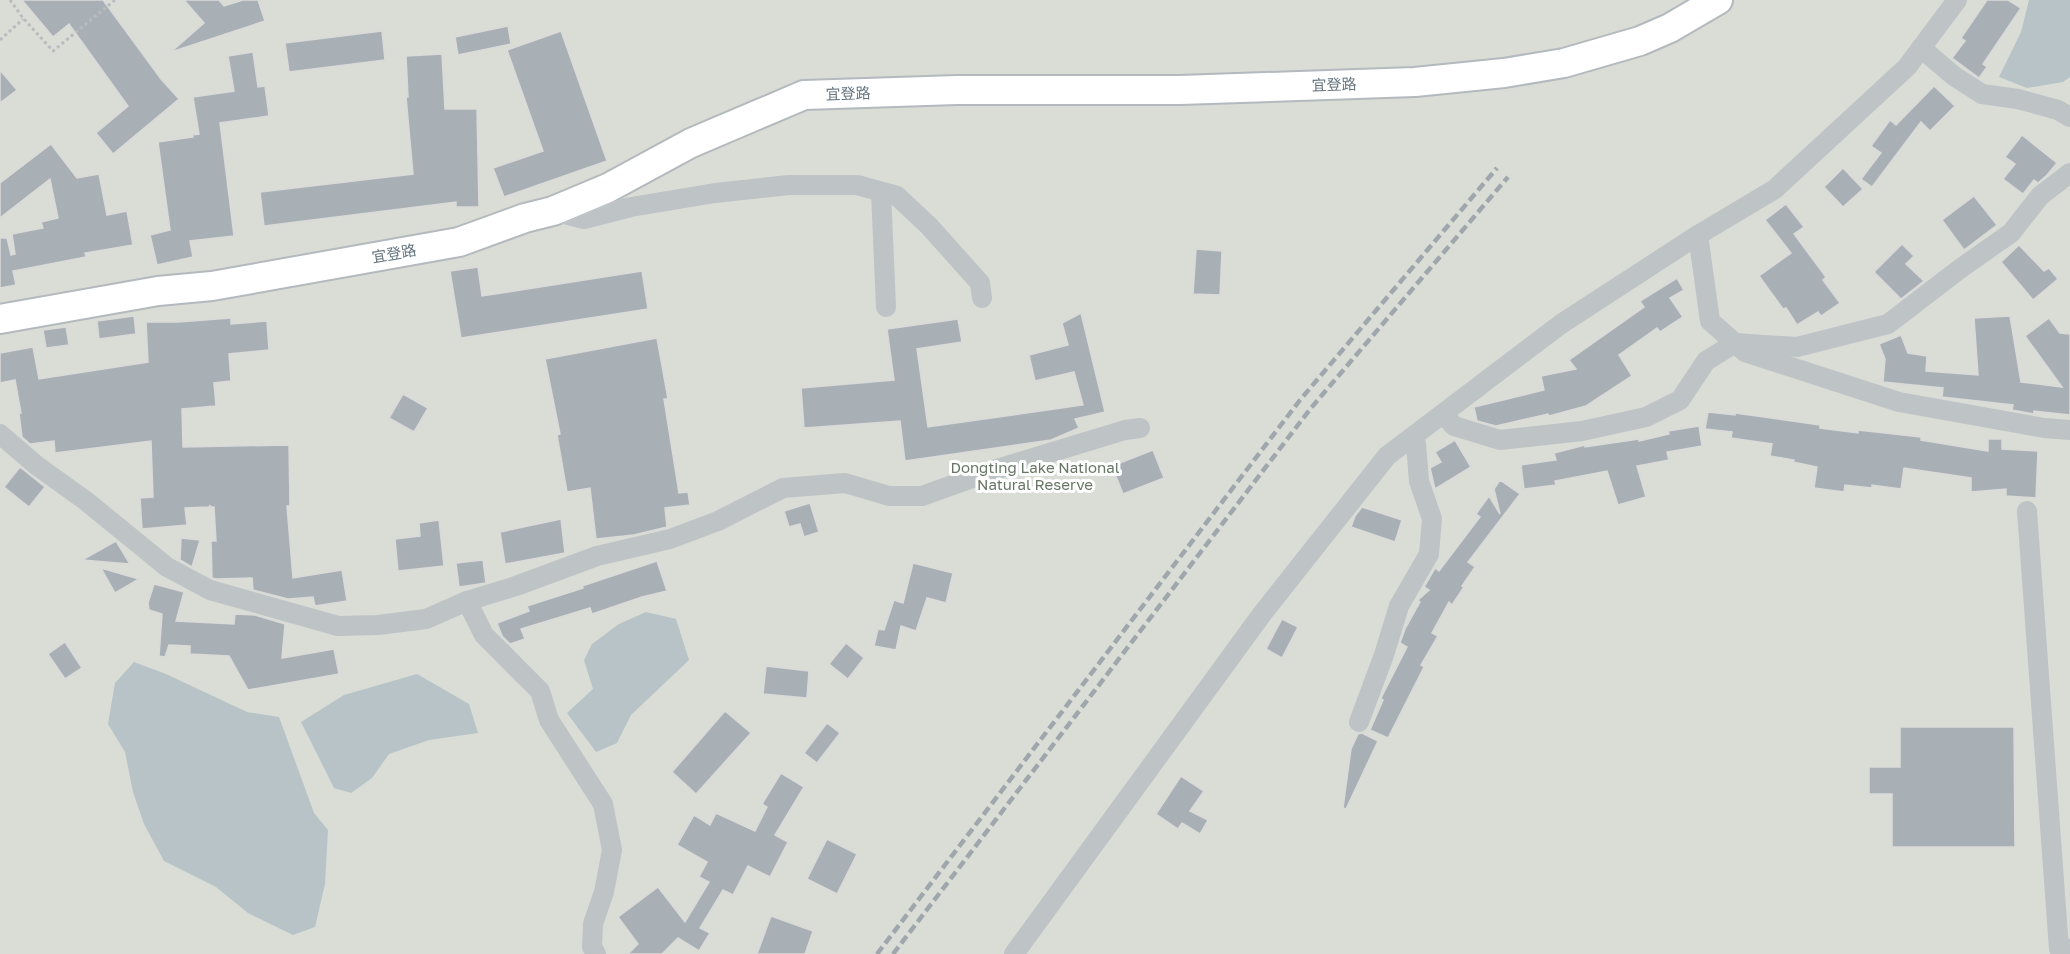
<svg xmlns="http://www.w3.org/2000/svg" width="2070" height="954" font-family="'Golos Text','Noto Sans SC',sans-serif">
<rect width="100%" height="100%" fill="#f9f9f6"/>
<!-- green -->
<rect fill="#d9ddd6" x="0" y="0" width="2070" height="954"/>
<!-- water -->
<g fill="#b7c3c6">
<polygon points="2029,0 2070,0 2070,77 2063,82 2027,88 1999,77 2021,32"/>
<polygon points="646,612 676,619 689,660 631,715 617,743 596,752 567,713 593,689 584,660 592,644 619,624"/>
<polygon points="134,662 166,674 247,712 279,717 314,813 328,830 325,884 315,927 293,935 248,913 216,887 164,861 144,824 133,792 125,752 108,724 115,683"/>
<polygon points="417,674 469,704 478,733 429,740 389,754 372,778 351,793 334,788 301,722 344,695"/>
</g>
<!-- building -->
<g fill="#a8afb5" stroke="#dadad9" stroke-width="1.5">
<polygon points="22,0 103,0 161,79 179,99 113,154 96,133 128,106 69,24 53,37"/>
<polygon points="184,0 219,0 224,6 243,0 258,0 265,21 171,52 204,23"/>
<polygon points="1987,0 2008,0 2021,8 1983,64 1987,67 1979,78 1952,58 1965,41 1961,38"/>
<polygon points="508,26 511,44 458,55 455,37"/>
<polygon points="382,31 385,60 289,72 285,43"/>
<polygon points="561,31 607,161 504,197 493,168 543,151 507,50"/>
<polygon points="253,52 258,87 265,86 269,116 220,123 234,236 190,241 193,257 157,265 150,235 170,230 158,142 193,137 192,135 199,134 193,97 234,91 228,56"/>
<polygon points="442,54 445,109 477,109 479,207 456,207 456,202 264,226 260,192 413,174 406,97 408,97 406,56"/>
<polygon points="0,70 17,90 0,103"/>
<polygon points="1934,86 1955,106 1930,131 1921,122 1872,187 1861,179 1881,153 1871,146 1890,120 1896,125"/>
<polygon points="2022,135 2057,163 2047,175 2038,183 2034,180 2023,194 2003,179 2015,164 2005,157"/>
<polygon points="51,144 77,178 99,174 107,215 127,211 133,245 85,253 86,257 13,271 16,285 0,288 0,238 7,238 11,255 15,254 12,234 43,228 41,222 58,218 50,179 0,218 0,183"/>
<polygon points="1843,168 1863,189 1843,207 1824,187"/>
<polygon points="1974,196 1997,225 1964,250 1942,220"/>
<polygon points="1786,204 1804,227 1794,234 1826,277 1823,280 1840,303 1821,316 1818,312 1797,325 1786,308 1783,309 1759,276 1791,253 1765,220"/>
<polygon points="1902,244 1914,256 1906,264 1924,281 1901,299 1874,272"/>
<polygon points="2019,245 2044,271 2049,268 2058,279 2033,300 2001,262"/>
<polygon points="1196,249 1222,251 1220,295 1193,294"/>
<polygon points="478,267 482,296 642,271 648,309 461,338 450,271"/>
<polygon points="1677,278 1684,290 1670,298 1683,317 1660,332 1657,328 1619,355 1632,376 1586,406 1549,416 1548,414 1496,426 1477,421 1474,407 1544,390 1541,376 1576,369 1569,360 1644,307 1640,301"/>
<polygon points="1081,313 1105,412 1075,419 1079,428 1051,440 905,461 900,421 804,428 801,388 894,380 887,329 958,319 962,342 917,349 928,427 1083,405 1074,372 1035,381 1029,355 1068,345 1062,323"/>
<polygon points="134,316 136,334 99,339 97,321"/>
<polygon points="2010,316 2021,382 2062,387 2025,336 2049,318 2060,333 2070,334 2070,415 2034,411 2034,414 2012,410 2013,405 1942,397 1943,388 1883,382 1885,359 1879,344 1901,335 1908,353 1927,356 1926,371 1978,375 1974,318"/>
<polygon points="231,318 231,324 267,321 269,350 229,354 231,381 214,383 216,406 182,409 183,447 289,445 290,506 287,506 293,578 342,570 347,601 315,606 313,597 288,599 253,590 252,578 216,579 212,578 211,541 216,541 214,507 210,507 210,505 209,507 185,508 187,525 142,529 140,498 153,497 151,441 55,453 54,441 30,444 22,437 19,413 21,413 15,380 0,383 0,353 33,347 39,379 148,362 146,322 178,322"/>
<polygon points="66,327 69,345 46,348 43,330"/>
<polygon points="657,338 668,399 664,399 679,493 688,492 690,505 665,508 667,527 634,535 596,539 590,488 567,492 557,435 560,434 545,359"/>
<polygon points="403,394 428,408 414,432 389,418"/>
<polygon points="1708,412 1735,415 1735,413 1820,425 1820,428 1858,433 1858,430 1921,437 1921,440 1988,451 1988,439 2002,439 2002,449 2038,451 2036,498 2006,496 2006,489 1971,492 1971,478 1904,468 1901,489 1872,485 1872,488 1845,485 1844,492 1814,488 1817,467 1793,462 1794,460 1770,456 1772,444 1731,438 1732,432 1705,429"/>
<polygon points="1699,426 1702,446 1667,452 1669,460 1637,466 1646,497 1618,505 1607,471 1555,481 1556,485 1524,489 1521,465 1556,460 1554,453 1585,445 1585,447 1639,439 1639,441 1669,434 1668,431"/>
<polygon points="1455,440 1471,467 1435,489 1430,468 1441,462 1435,452"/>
<polygon points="1153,450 1164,478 1123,494 1112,466"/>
<polygon points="20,467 45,487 29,507 4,487"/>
<polygon points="1500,480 1520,494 1468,562 1475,567 1462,586 1464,587 1452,605 1449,602 1432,633 1438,636 1421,665 1424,667 1388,738 1370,730 1383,700 1381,699 1382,696 1407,647 1400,643 1405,629 1420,602 1418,600 1429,590 1424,587 1435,568 1439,571 1480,517 1476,514 1489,496 1500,514 1494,489"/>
<polygon points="810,503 819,532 804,537 800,524 789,527 784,511"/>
<polygon points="1362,507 1402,520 1395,542 1351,527 1355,516"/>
<polygon points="561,519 565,553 505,564 500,532"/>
<polygon points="439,520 444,566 398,571 395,539 420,536 419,523"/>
<polygon points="181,538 200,540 192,567 180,560"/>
<polygon points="116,541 130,564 82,560"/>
<polygon points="483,560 486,583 459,587 456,563"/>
<polygon points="657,561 667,591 642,597 592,614 590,608 521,629 525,639 510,644 502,636 497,623 529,611 527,606 583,588 582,586"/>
<polygon points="913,563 953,573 946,603 927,598 916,631 901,626 896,650 874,646 878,629 884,630 894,600 903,603"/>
<polygon points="101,568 139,579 115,593"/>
<polygon points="154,584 184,592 176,621 234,624 235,614 255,615 285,624 282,658 334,649 339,674 248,690 229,656 190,654 190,646 169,645 165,657 159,656 162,614 149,610 148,603"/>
<polygon points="1282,619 1298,627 1282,658 1266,649"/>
<polygon points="65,642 82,668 65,679 48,654"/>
<polygon points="846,643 864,658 848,679 829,664"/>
<polygon points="766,666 809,671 807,698 763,694"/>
<polygon points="725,711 751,733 696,794 672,772"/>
<polygon points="827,723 840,733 817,763 804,753"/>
<polygon points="1900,727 2014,727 2015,847 1892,847 1892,794 1869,794 1869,767 1900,767"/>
<polygon points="1362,733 1378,741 1346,809 1343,808 1351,749 1358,734"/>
<polygon points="781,773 804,787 775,835 788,842 770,877 748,866 733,895 723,890 700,928 710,933 699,951 678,938 662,954 628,954 638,944 618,917 658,887 685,922 709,882 699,877 707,862 677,845 694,815 710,825 716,813 755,831 767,807 762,804"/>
<polygon points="1181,776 1204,791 1190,811 1208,820 1200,834 1182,823 1178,829 1156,814"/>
<polygon points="827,839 857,854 837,894 807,879"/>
<polygon points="771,916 813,931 805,954 757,954"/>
</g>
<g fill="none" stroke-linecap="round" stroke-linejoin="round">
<!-- secondary casing -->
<g stroke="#b3b9bd" stroke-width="32">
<polyline id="secondary" points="0,319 158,291 212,286 459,242 525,218 553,211 608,188 691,143 804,95 957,90 1180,90 1415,82 1504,73 1564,63 1640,41 1670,28 1718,0"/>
</g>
<!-- path -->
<g stroke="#b9bcbf" stroke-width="3" stroke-dasharray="3 3" stroke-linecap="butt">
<polyline points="10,0 23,18 53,51 115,0"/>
<polyline points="0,40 23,19"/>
</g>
<!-- street -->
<g stroke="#bec3c6" stroke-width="20">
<polyline points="1921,48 1954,76 1982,94 2018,99 2058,110 2070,117"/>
<polyline points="881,192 886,307"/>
<polyline points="553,211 584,219 631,207 715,193 789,185 857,185 897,196 929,226 980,283 982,298"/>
<polyline points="1698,235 1710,321 1745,352 1899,402 2044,428 2070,430"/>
<polyline points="1443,414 1454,426 1500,440 1582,431 1646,417 1680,400 1706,361 1735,343 1797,347 1888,324 1961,268 2011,233 2040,196 2070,173"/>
<polyline points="0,434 36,465 86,501 167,567 210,590 338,626 378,625 426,619 467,601 484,635 540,691 549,720 603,804 612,850 604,892 593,924 592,947 596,954"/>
<polyline points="2027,511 2059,949 2070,949"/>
<polyline points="467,601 516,586 597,556 670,539 718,521 783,488 845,483 889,496 922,496 1000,468 1125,430 1140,428"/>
<polyline points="1359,722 1384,655 1399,606 1429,554 1432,519 1419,481 1416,444"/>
<polyline points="1014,954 1262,614 1387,456 1561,324 1698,235 1775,189 1907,67 1957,0"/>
</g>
<!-- secondary -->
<use href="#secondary" stroke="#fff" stroke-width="28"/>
<!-- rail -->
<g stroke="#a0a7ac" stroke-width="4.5" stroke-dasharray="9 4.5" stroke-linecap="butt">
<polyline points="877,954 1300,400 1497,168"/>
<polyline points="893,954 1311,408 1508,177"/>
</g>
</g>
<g text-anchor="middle" stroke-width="6" stroke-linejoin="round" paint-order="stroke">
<!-- street labels -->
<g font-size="15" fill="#66757f" stroke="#fff">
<text transform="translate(1334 85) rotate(-2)" y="5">宜登路</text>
<text transform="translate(848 94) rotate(-2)" y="5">宜登路</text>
<text transform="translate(394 254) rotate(-10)" y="5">宜登路</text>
</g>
<!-- park labels -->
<g font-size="15" fill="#687765" stroke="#fff">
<text x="1035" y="473">Dongting Lake National<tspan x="1035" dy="17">Natural Reserve</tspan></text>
</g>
</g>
</svg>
